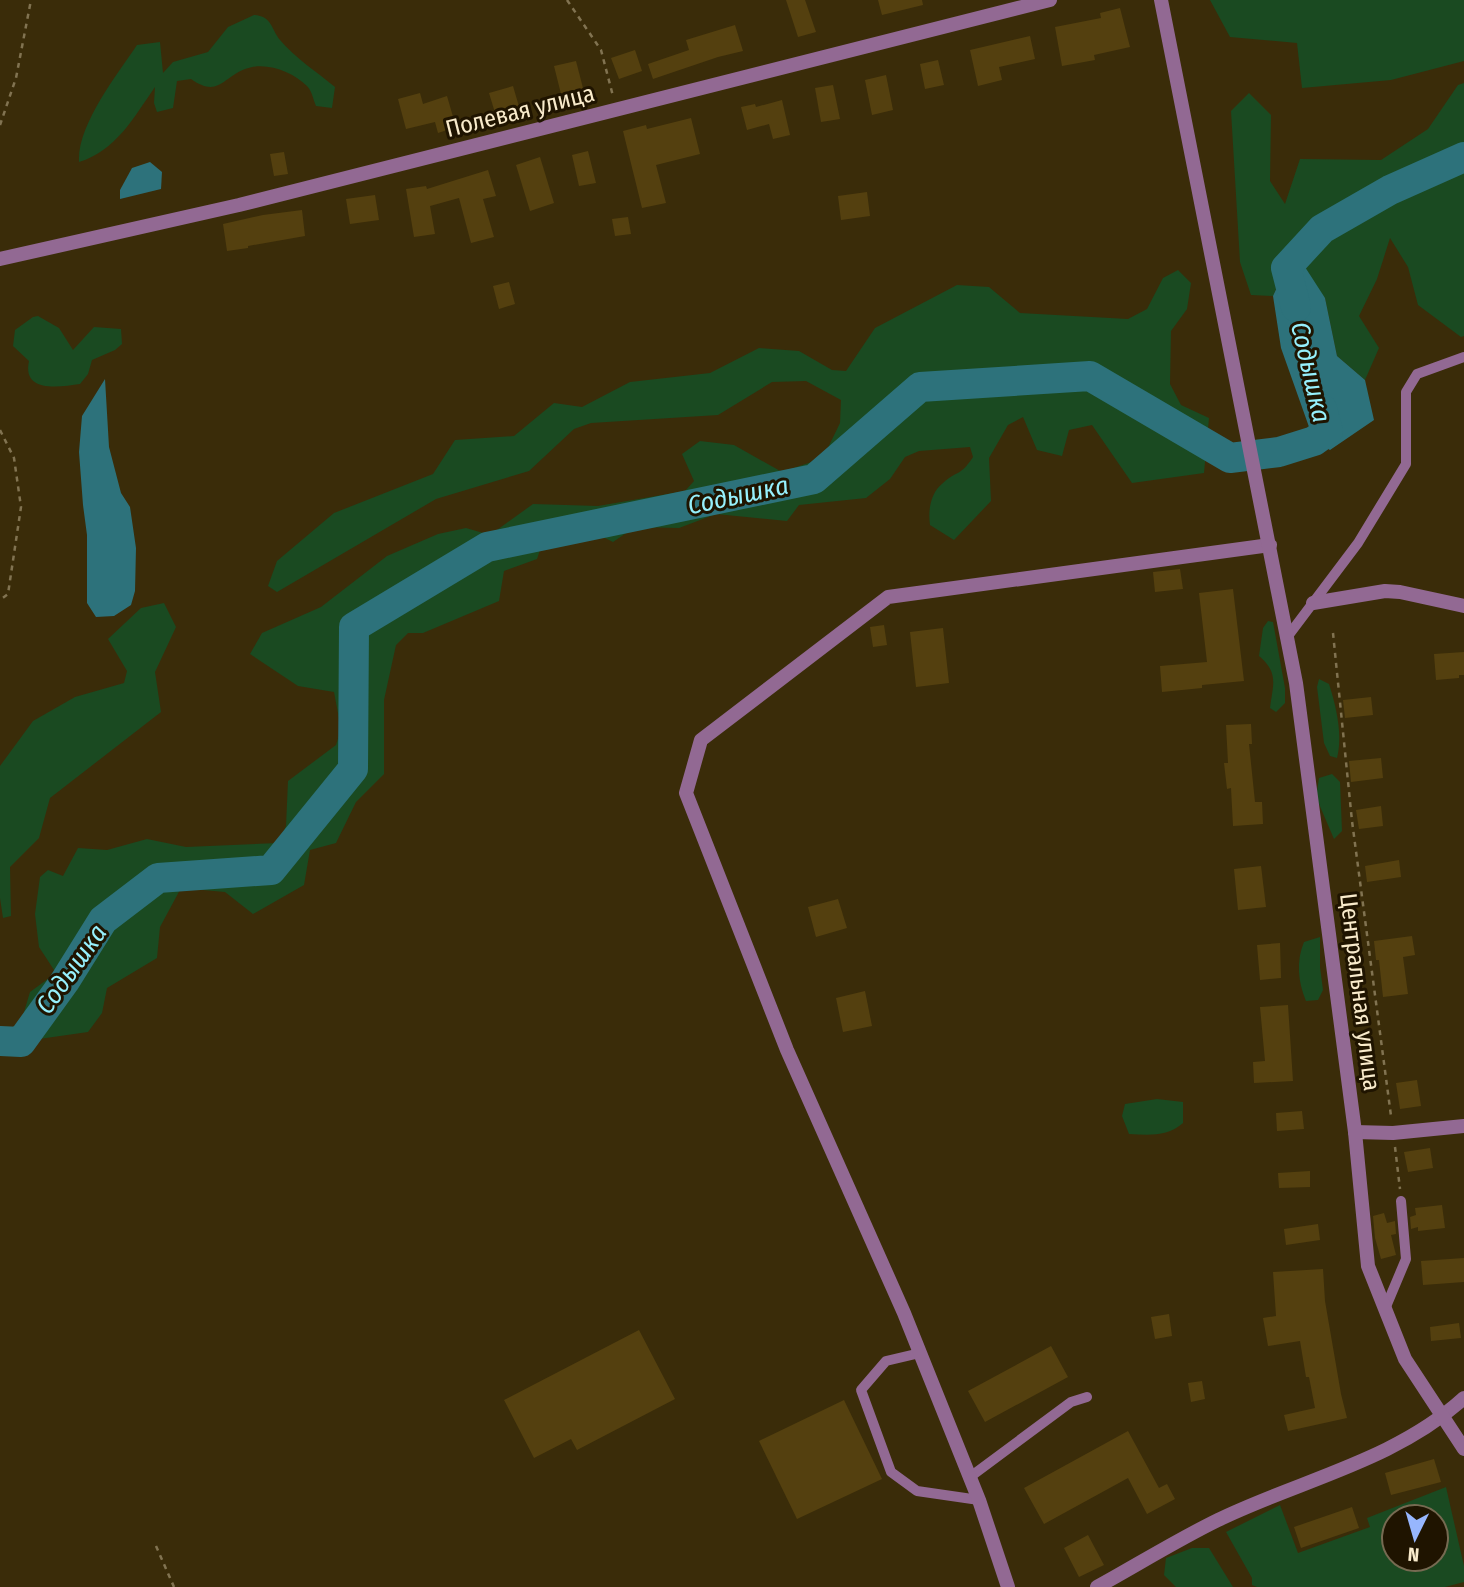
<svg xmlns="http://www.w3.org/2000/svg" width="1464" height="1587" font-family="'Fira Sans Condensed',sans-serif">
<rect width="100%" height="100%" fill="#3a2c09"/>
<!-- green -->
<g fill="#1a4a21" fill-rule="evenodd">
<polygon points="1210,0 1464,0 1464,61 1391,80 1302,88 1297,43 1230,37"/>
<path d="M 254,15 C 272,16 271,29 280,40 C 295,58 317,72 335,87 L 332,108 L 316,106 C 313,99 312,91 307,86 C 292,71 265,61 245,69 C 222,78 218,98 191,79 L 177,81 L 173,108 L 157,112 L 154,103 L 155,87 C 134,117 116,151 79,162 C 77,125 117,75 137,45 L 160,42 L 163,73 L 173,62 L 208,52 L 228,27 Z"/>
<polygon points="1464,83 1464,336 1461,337 1418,305 1408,267 1390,238 1377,279 1359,316 1379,348 1365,380 1337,356 1325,298 1286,268 1273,296 1251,295 1240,262 1231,111 1249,93 1271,115 1270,181 1285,204 1300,159 1381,160 1428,129 1458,85"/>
<path d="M 1178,270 L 1191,283 L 1187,309 L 1171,331 L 1170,384 L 1181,405 L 1209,418 L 1204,473 L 1132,483 L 1092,425 L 1069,430 L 1062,456 L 1037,450 L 1023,417 L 1008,425 L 989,458 L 991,501 L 954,540 L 930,525 C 928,511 930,493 943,483 C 957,470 960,477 973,457 L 970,447 L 919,451 L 905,457 L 890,479 L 866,498 L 799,505 L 787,521 L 716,514 L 679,528 L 635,527 L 613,542 L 567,519 L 543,541 L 537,559 L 504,571 L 499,601 L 423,633 L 408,633 L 396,645 L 384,700 L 384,774 L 356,802 L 336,843 L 310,850 L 304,885 L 253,914 L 225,892 L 181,888 L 160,927 L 157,958 L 107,988 L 102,1013 L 88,1032 L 39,1039 L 24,1012 L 30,992 L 56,973 L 39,947 L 35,914 L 40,877 L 48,870 L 63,876 L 78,848 L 107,850 L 147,839 L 186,847 L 278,843 L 286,826 L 288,781 L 336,745 L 341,729 L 334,692 L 298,686 L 250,654 L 262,633 L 321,607 L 387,556 L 438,534 L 466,528 L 490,535 L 533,504 L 598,506 L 685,491 L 694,481 L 682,454 L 700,441 L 734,445 L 782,472 L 823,458 L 840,423 L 841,400 L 806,381 L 772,382 L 718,415 L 591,423 L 574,429 L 529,471 L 436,499 L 277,592 L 268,586 L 277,561 L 334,513 L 433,474 L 455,440 L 514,436 L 554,403 L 582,407 L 630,382 L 710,373 L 759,348 L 799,351 L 832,370 L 846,371 L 875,328 L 957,285 L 989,287 L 1020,313 L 1128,319 L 1147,309 L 1163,278 Z"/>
<path d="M 38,316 L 59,328 L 73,350 L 94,327 L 121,329 L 122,344 L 115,350 L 92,360 L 88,374 L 80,384 C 59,387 22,393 29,361 L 13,346 L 15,330 L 33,317 Z"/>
<polygon points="164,603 176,627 155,672 161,712 50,798 39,838 10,867 11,916 3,918 0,898 0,766 33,721 75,697 124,683 127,671 108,639 141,608"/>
<path d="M 1268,621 L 1273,622 L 1285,688 L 1285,703 L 1276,712 L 1270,708 C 1273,684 1279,673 1259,656 L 1263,628 Z"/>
<path d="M 1319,679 L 1329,684 C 1336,706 1343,735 1337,758 L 1330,756 L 1324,743 L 1317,687 Z"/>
<polygon points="1332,774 1340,782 1342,831 1334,839 1316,797 1319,778"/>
<path d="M 1320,937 L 1320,967 L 1323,990 L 1318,1000 L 1306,1001 C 1298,982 1296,961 1304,942 Z"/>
<path d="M 1157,1099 L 1183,1102 L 1183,1123 C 1167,1137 1149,1135 1129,1134 L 1122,1116 L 1125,1104 Z"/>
<path d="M 1446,1487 L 1464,1566 L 1464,1582 L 1445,1587 L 1257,1587 L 1252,1585 L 1252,1578 L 1226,1532 L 1280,1505 L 1298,1553 L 1370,1527 L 1367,1518 ZM 1394,1517 L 1436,1517 L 1436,1559 L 1394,1559 Z"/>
<polygon points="1192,1548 1209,1548 1233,1587 1176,1587 1164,1575 1166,1558"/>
</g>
<!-- water -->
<g fill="#2d727b">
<polygon points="150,162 162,172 161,189 120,199 120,190 132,168"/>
<polygon points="1305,267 1325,298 1337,356 1365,380 1374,420 1330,450 1314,441 1281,348 1273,296 1286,268"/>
<polygon points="105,379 109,447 121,493 130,507 136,548 135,591 131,605 114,616 96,617 87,603 87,535 83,505 79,452 82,416"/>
</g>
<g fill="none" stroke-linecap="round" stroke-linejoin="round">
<!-- river -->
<g stroke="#2d727b" stroke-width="30">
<polyline points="1296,307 1286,268 1322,229 1390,190 1464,157"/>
<polyline points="0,1041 21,1042 65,981 103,920 158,878 271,870 353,769 354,627 487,547 814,479 920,387 1090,376 1230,458 1279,452 1314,441 1328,431 1322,409"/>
</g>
</g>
<!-- building -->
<g fill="#54400f">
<polygon points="786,0 805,0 816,32 798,37"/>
<polygon points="878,0 922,0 923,5 882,15"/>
<polygon points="1120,8 1130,47 1094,55 1095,60 1062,66 1055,27 1101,18 1100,13"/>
<polygon points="735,25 743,51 718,57 653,79 648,64 689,50 686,40"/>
<polygon points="1030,36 1035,59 999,67 1002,80 978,86 970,50"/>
<polygon points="635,50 642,71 619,79 611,58"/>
<polygon points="938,60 944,85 925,89 920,64"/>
<polygon points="576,61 584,92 562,98 554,66"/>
<polygon points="886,75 893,110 872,115 865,80"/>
<polygon points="833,85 840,119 821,122 815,88"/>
<polygon points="513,86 520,110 496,116 489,93"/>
<polygon points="420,93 423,104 447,96 456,127 438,133 435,122 406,129 398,99"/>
<polygon points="782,100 790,135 773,139 769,124 747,130 741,107 755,104 756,107"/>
<polygon points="691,118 700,154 656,165 666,203 642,208 623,131 646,125 647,129"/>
<polygon points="588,151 596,183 579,186 572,155"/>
<polygon points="284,152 288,174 274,176 270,154"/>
<polygon points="540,157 554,203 530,211 516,165"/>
<polygon points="488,170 496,196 483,199 494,237 471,243 459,198 430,206 435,234 414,237 406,189 426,186 427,189"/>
<polygon points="867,192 870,216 841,220 838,196"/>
<polygon points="375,195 379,220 350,224 346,199"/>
<polygon points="302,210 305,236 248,246 248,248 227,251 223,224 263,215"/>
<polygon points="628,217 631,234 615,236 612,219"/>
<polygon points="509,282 515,304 499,309 493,286"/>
<polygon points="1180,569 1183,589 1155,592 1153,572"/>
<polygon points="1233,589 1244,681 1202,685 1202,688 1162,692 1160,666 1207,662 1199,593"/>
<polygon points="884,625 887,645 873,647 870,627"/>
<polygon points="943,628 949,683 916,687 910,632"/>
<polygon points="1464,652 1464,675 1459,675 1459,678 1436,680 1434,654"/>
<polygon points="1371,697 1373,715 1345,718 1343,700"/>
<polygon points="1251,724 1252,744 1249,744 1255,802 1262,802 1263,824 1233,826 1231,788 1227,789 1224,763 1228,763 1226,725"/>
<polygon points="1381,758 1383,778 1351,782 1349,761"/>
<polygon points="1381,806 1383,826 1359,829 1356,810"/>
<polygon points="1399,860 1401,877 1367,882 1365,866"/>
<polygon points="1261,866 1266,907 1238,910 1234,869"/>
<polygon points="838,899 847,928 816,937 808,907"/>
<polygon points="1412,936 1415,955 1403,957 1408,994 1383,997 1379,960 1376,960 1374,941"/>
<polygon points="1280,943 1281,978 1260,980 1257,945"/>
<polygon points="865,991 872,1026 843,1032 836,998"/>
<polygon points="1288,1005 1293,1081 1254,1083 1253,1062 1265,1061 1260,1007"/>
<polygon points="1417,1080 1421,1106 1400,1109 1396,1083"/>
<polygon points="1302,1111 1304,1129 1277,1131 1276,1113"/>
<polygon points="1430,1148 1433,1168 1408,1172 1404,1152"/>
<polygon points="1310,1171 1310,1187 1279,1188 1278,1173"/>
<polygon points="1442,1205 1445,1228 1418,1231 1418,1227 1411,1229 1410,1217 1416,1215 1415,1208"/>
<polygon points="1384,1213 1387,1223 1395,1221 1396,1234 1391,1235 1396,1255 1381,1259 1375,1238 1373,1216"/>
<polygon points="1318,1224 1320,1240 1286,1245 1284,1229"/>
<polygon points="1464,1258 1464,1282 1423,1285 1421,1261"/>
<polygon points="1323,1269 1325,1301 1341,1394 1347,1418 1288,1431 1284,1415 1315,1408 1309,1377 1306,1377 1300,1341 1268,1346 1263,1318 1276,1316 1273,1272"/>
<polygon points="1169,1314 1172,1336 1155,1339 1151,1317"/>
<polygon points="1459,1323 1461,1338 1431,1341 1430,1327"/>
<polygon points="639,1330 675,1399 577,1450 571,1439 534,1458 504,1400"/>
<polygon points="1051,1346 1068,1377 985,1422 968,1391"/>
<polygon points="1202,1381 1205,1399 1191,1402 1188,1383"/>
<polygon points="844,1400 882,1479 797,1519 759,1441"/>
<polygon points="1128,1431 1159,1488 1167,1484 1175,1499 1147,1514 1128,1478 1044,1524 1024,1488"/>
<polygon points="1434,1459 1441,1482 1391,1495 1385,1473"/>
<polygon points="1352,1507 1359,1528 1301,1548 1294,1527"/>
<polygon points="1088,1535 1104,1565 1079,1577 1064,1548"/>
</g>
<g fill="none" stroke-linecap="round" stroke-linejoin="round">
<!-- path -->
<g stroke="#817351" stroke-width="2.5" stroke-dasharray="5 5" stroke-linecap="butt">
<polyline points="567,0 601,50 613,96"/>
<polyline points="0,125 16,78 31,0"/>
<polyline points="0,430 14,458 21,507 8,594 0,600"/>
<polyline points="1333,633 1352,821 1391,1116"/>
<polyline points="1395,1147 1400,1189"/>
<polyline points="156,1546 174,1587"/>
</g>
<!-- service -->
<g stroke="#926993" stroke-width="10">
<polyline points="1288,636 1358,543 1406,464 1406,392 1417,374 1464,357"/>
<polyline points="1385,1309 1406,1259 1401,1201"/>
<polyline points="920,1353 886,1361 861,1390 891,1472 917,1491 979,1500"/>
<polyline points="970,1477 1071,1402 1087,1397"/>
</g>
<!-- minor -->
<g stroke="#926993" stroke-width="14">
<polyline points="1313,603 1385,591 1400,592 1464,606"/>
<polyline points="1355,1132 1393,1133 1464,1126"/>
<polyline points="1008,1587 979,1500 904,1313 787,1050 686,793 701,740 888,597 1270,545"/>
<path d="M 1097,1587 C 1137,1565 1177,1540 1218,1520 C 1300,1480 1395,1461 1464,1398"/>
</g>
<!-- tertiary -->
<g stroke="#926993" stroke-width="14">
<polyline points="1161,0 1296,683 1355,1132 1368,1266 1405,1359 1464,1449"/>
<polyline points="0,259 239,205 1050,0"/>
</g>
</g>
<g text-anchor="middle" stroke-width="6" stroke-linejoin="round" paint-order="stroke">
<!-- street labels -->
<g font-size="24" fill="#f9ebcb" stroke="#1f1400">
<text transform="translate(520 111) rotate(-14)" y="8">Полевая улица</text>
<text transform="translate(1360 992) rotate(83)" y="8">Центральная улица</text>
</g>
<!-- water labels -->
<g font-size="26" font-style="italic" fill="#96f0fc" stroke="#1f1400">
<text transform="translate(1311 372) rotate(77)" y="9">Содышка</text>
<text transform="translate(738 495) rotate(-12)" y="9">Содышка</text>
<text transform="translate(71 969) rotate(-55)" y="9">Содышка</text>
</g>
</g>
<!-- north arrow -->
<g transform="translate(1415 1538) rotate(185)"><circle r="33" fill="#1f1400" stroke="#766a51" stroke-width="2"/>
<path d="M0-5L12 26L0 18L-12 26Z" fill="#97b6fd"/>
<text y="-10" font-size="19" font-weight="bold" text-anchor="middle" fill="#f9ebcb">N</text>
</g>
</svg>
